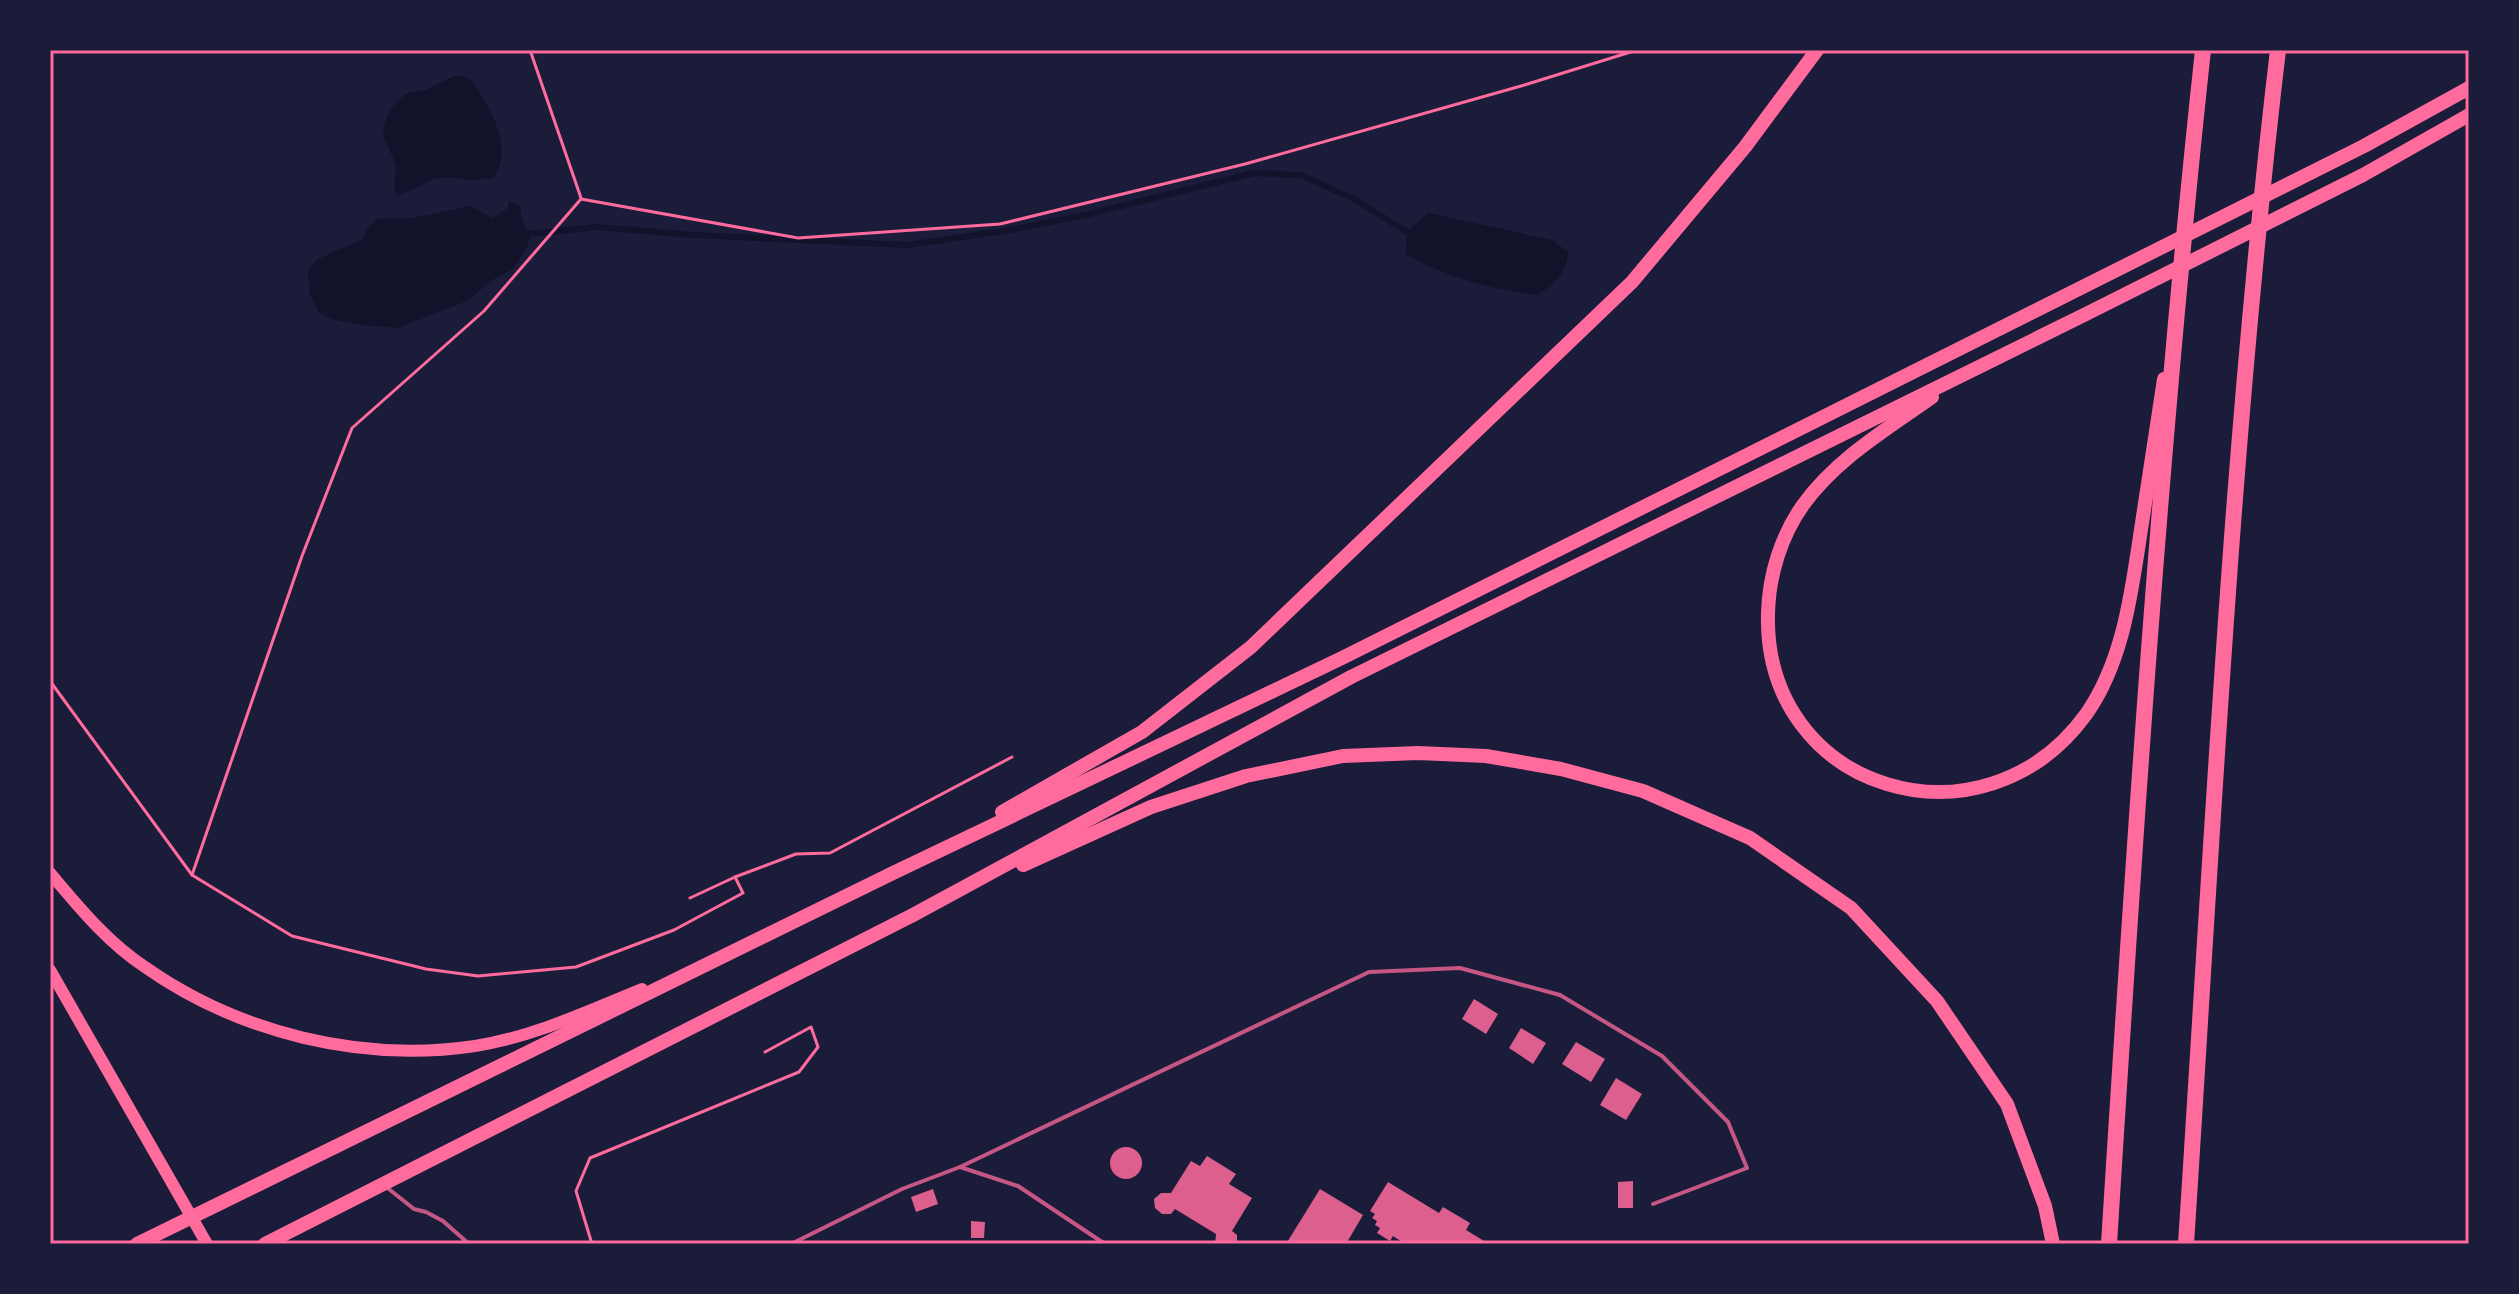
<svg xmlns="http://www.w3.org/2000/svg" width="2519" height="1294" font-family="'Fira Sans',sans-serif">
<rect width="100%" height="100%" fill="#1b1b3a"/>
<!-- water -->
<g fill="#12122b">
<path d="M 454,76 C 460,76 466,76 471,81 C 476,85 474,86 478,91 C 494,113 513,153 493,178 L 474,180 L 444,177 L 434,179 L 397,196 L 394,187 L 396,165 L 384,137 L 383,128 L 390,109 L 405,94 L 426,90 Z"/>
<polygon points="508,201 520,205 522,218 530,238 526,249 513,269 492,280 467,301 398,328 362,325 331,319 319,312 310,295 308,270 318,259 362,240 367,229 378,219 413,218 470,206 493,218 509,207"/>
<path d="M 1428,213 L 1552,240 L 1568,252 C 1567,273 1555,283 1537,295 C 1491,289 1447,278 1406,254 L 1407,232 Z"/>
</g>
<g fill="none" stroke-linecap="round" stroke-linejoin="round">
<!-- stream -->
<polyline stroke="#12122b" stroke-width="6" points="528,234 596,227 694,235 907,245 1011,230 1085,215 1254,173 1301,175 1354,199 1407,232"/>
</g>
<!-- building -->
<g fill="#dd5f8e">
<polygon points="1474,999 1498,1014 1486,1034 1462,1019"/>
<polygon points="1521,1028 1546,1043 1533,1064 1509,1048"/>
<polygon points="1576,1042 1605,1059 1591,1082 1562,1064"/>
<polygon points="1616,1078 1642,1094 1626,1120 1600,1105"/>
<circle cx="1126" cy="1163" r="16"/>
<polygon points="1207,1156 1236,1174 1229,1184 1252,1198 1232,1231 1237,1235 1237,1244 1215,1244 1216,1234 1175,1209 1171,1214 1162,1214 1155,1208 1154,1199 1161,1193 1171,1193 1191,1161 1200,1166"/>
<polygon points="1633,1181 1633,1208 1618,1208 1618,1182"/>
<polygon points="1388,1182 1439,1213 1443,1207 1470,1223 1466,1230 1489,1244 1405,1244 1393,1236 1390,1241 1377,1233 1380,1228 1375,1225 1377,1221 1372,1218 1375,1214 1370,1211"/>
<polygon points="933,1189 938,1204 916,1212 911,1197"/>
<polygon points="1320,1189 1363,1215 1346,1244 1286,1244"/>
<polygon points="971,1221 985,1222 984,1238 971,1238"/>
</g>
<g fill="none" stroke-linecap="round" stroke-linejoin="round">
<!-- path -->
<g stroke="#ff6b9d" stroke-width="3">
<polyline points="530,50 581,198"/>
<polyline points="50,681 192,875 292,936 426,969 478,976 576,967 674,930 743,893 735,877 690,898"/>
<polyline points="192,875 302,556 352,428 484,311 581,199 798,238 1000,224 1245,164 1521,86 1637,50"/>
<polyline points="735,877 796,854 830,853 1012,757"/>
<polyline points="592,1244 576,1191 590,1158 799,1072 818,1047 811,1027 765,1052"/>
</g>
<!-- service -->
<g stroke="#c65784" stroke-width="4">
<polyline points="960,1167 1369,972 1460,968 1560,995 1662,1056 1728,1122 1747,1168 1653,1204"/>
<polyline points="385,1186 414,1209 426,1212 443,1221 469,1244"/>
<polyline points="791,1244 902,1189 960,1167 1018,1186 1105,1244"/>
</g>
<!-- secondary -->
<g stroke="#ff6b9d" stroke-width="12">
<path d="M 50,873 C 79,907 107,942 145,967 C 239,1033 361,1063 475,1046 C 533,1037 588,1011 642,989"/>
<polyline points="50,970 207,1244"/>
</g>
<!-- primary -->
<g stroke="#ff6b9d" stroke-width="14">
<path d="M 1932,397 C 1887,429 1836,459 1803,505 C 1781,536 1769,575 1768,613 C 1763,792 1984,857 2087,713 C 2125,658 2132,587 2142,523 C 2149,475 2157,427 2164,379"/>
<polyline points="1002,812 1142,732 1251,647 1632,282 1745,147 1817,50"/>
<polyline points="1023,865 1151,807 1246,776 1343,756 1418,753 1486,756 1561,769 1643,791 1750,838 1851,908 1937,1001 2007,1104 2045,1206 2053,1244"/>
<polyline points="137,1244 893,873 1342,658 2364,146 2469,88"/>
<polyline points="265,1244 913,915 1351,677 2084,315 2363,175 2469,115"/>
</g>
<!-- motorway -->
<g stroke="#ff6b9d" stroke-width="16">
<path d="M 2109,1244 C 2134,845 2160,447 2203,50"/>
<path d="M 2186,1244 C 2212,846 2231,446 2278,50"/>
</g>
</g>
<!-- border -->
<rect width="2519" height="1294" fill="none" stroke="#1b1b3a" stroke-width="104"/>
<rect x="52" y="52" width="2415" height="1190" fill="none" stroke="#ff6b9d" stroke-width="3"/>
</svg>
